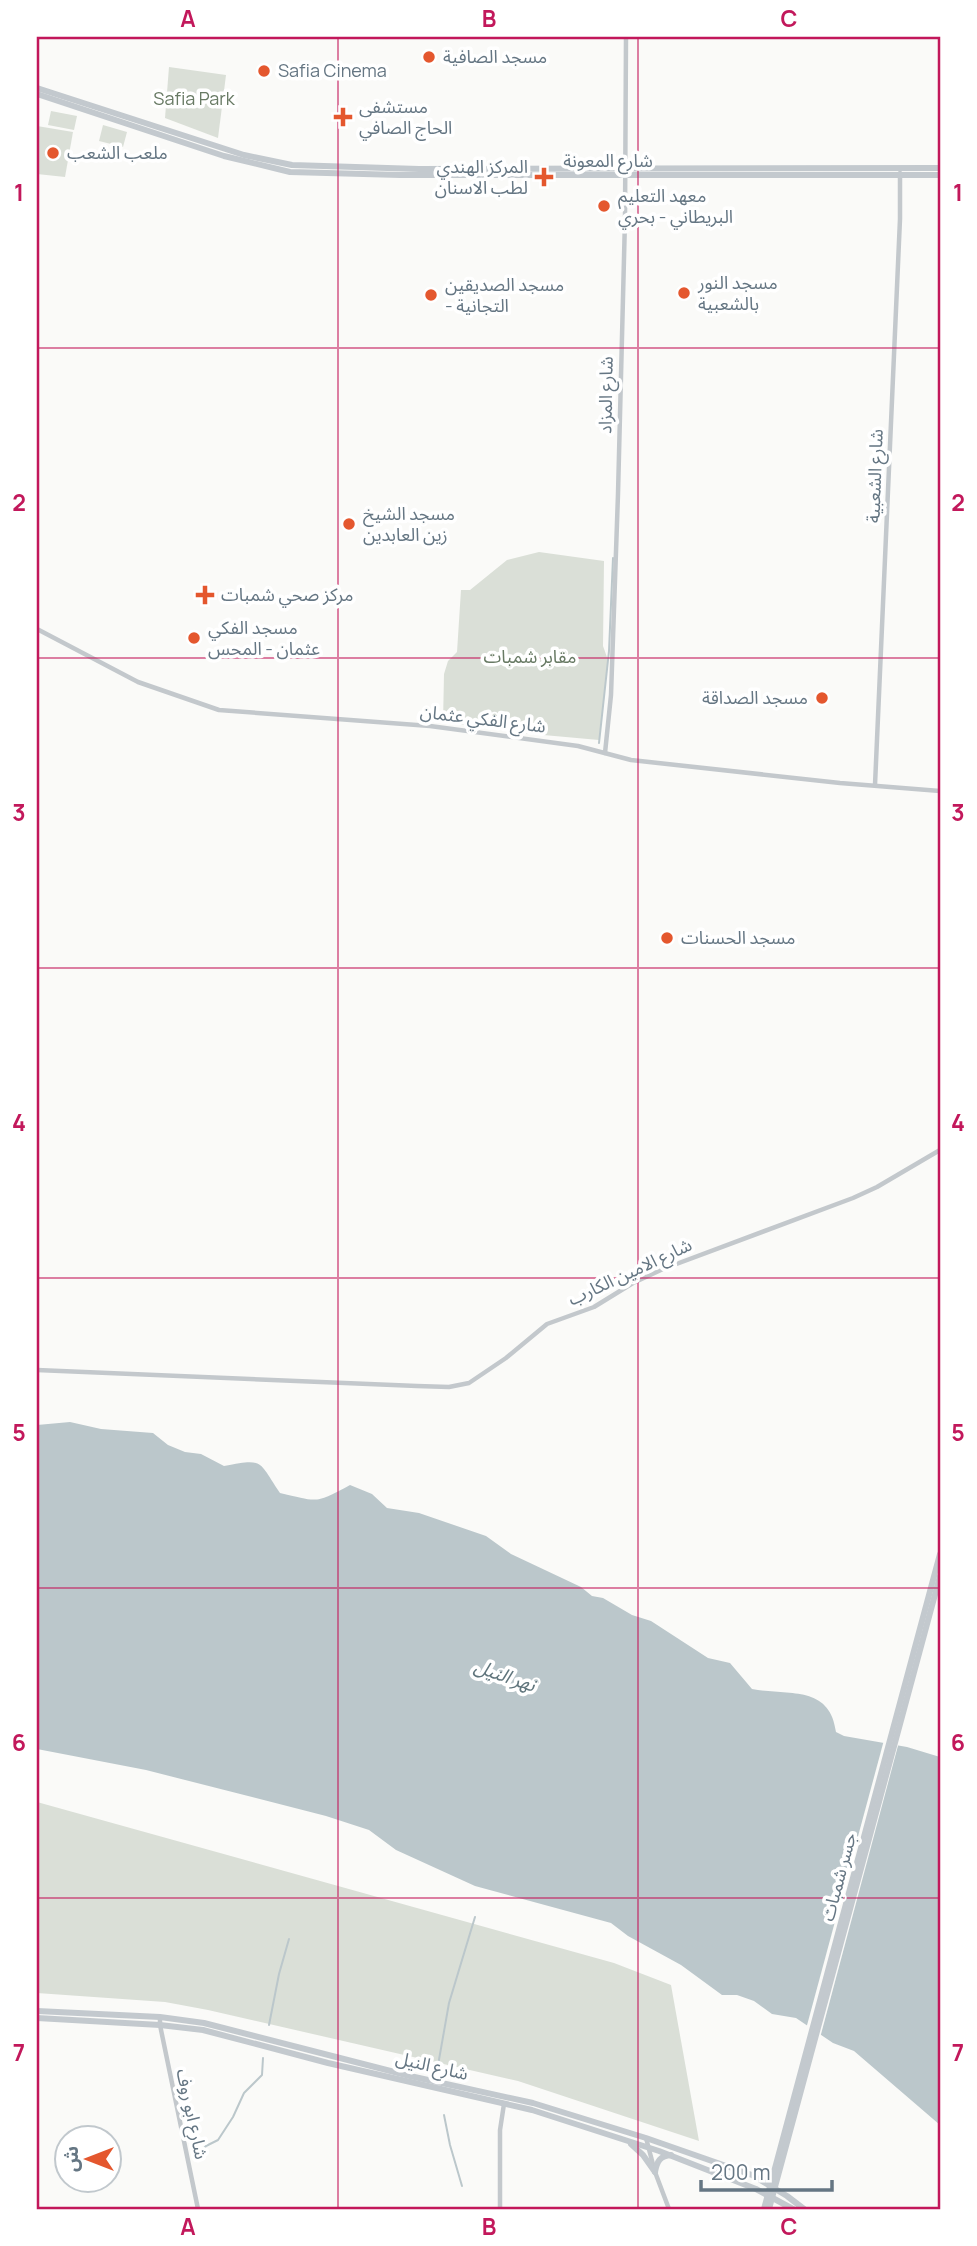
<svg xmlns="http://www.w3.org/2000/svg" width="977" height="2246" font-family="Manrope,'Noto Sans Arabic',sans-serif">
<rect width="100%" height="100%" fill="#fafaf8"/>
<!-- green -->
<g fill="#dadfd7">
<polygon points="169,67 226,75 218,138 165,118"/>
<polygon points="51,111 77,116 74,130 48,125"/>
<polygon points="103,125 127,132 123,147 99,141"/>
<polygon points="37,126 73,132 65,177 37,174"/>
<polygon points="539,552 604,561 603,646 608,660 599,740 510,732 508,729 443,723 444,674 448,661 457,652 461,590 470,590 507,560"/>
<polygon points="37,1802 614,1963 671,1985 699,2141 518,2081 208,2010 165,2002 37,1993"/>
</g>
<!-- water -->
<path fill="#bbc7cb" d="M 70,1422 L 101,1429 L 153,1433 L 168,1445 L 185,1452 L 201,1454 L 224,1466 C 265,1458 258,1461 280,1493 C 319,1502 315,1504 350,1485 L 372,1494 L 387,1508 L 419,1513 L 486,1536 L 511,1554 L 581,1587 L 592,1596 L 603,1598 L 632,1615 L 651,1621 L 708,1658 L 730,1663 L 752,1689 C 787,1696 830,1684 836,1732 L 844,1736 L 907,1747 L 940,1757 L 940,2125 L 854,2051 L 833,2043 L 796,2018 L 772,2014 L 754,2001 L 737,1995 L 722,1995 L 681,1965 L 628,1936 L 611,1923 L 475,1886 L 396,1850 L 369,1830 L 326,1816 L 146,1770 L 37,1749 L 37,1425 Z"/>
<!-- pier -->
<polygon fill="#fafaf8" points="884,1740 899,1742 820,2038 806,2029"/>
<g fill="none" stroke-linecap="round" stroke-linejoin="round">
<!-- stream -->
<g stroke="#bbc7cb" stroke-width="2">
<polyline points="599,743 609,651 613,558"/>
<polyline points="269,2025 279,1974 289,1939"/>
<polyline points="437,2071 449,2003 475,1917"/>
<polyline points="444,2115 450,2145 462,2186"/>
<polyline points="196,2157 206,2146 218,2140 233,2117 244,2093 262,2075 263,2058"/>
</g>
<!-- tertiary -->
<g stroke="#c3c8cc" stroke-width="4.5">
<polyline points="37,629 138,682 219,710 430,726 578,746 631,760 840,783 940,791"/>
<polyline points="605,753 611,695 618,494 625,219 626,37"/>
<polyline points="875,785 900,219 900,173"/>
<polyline points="37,1370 417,1386 449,1387 469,1383 506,1358 547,1324 594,1307 633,1283 663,1269 853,1198 877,1187 940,1150"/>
<polyline points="160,2017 160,2025 198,2209"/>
<polyline points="646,2138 655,2172 669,2209"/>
<polyline points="500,2209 500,2130 504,2104"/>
</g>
<!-- primary -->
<g stroke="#c3c9ce" stroke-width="6">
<polyline points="37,2011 160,2017 204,2023 410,2076 533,2103 646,2138 752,2175 787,2196 804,2209"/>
<polyline points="37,2018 160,2025 203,2030 328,2063 532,2110 659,2151 756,2189 793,2209"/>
<polyline points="631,2144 643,2155 655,2172"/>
<path d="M 655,2172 C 657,2161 660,2156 671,2155"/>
<polyline points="764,2209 940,1554"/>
<polyline points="769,2209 940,1576"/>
</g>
<!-- trunk -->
<g stroke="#c3c9ce" stroke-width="6">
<polyline points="37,88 244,155 292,165 419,169 940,168"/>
<polyline points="37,94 224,156 290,172 400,175 940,175"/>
</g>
</g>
<!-- grid -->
<path fill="none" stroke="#c2185b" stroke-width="2" stroke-opacity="0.55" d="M 338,37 L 338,2209M 638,37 L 638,2209M 37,348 L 940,348M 37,658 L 940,658M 37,968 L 940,968M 37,1278 L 940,1278M 37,1588 L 940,1588M 37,1898 L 940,1898"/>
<!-- markers -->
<g fill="#e4572e" stroke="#fff" stroke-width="2.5">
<circle cx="429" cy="57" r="7"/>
<circle cx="264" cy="71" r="7"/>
<path d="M339.5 106.5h7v7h7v7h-7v7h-7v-7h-7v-7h7z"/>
<circle cx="53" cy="153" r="7"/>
<path d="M540.5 166.5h7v7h7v7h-7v7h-7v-7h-7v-7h7z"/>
<circle cx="604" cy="206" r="7"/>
<circle cx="684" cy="293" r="7"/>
<circle cx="431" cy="295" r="7"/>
<circle cx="349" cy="524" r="7"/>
<path d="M201.5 584.5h7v7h7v7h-7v7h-7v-7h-7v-7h7z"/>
<circle cx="194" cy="638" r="7"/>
<circle cx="822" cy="698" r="7"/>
<circle cx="667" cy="938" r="7"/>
</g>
<g text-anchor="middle" stroke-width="7" stroke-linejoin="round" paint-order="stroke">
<!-- poi labels -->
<g font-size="18" fill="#657683" stroke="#fff" text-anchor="start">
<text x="443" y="63">مسجد الصافية</text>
<text x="278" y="77">Safia Cinema</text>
<text x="359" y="113">مستشفى<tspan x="359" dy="21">الحاج الصافي</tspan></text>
<text x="67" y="159">ملعب الشعب</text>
<text x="528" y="173" text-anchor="end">المركز الهندي<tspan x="528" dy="21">لطب الاسنان</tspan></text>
<text x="618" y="202">معهد التعليم<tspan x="618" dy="21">البريطاني - بحري</tspan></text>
<text x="698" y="289">مسجد النور<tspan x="698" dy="21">بالشعبية</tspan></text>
<text x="445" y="291">مسجد الصديقين<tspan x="445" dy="21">- التجانية</tspan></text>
<text x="363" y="520">مسجد الشيخ<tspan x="363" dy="21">زين العابدين</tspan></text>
<text x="221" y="601">مركز صحي شمبات</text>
<text x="208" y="634">مسجد الفكي<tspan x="208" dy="21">عثمان - المحس</tspan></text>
<text x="808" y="704" text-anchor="end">مسجد الصداقة</text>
<text x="681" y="944">مسجد الحسنات</text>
</g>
<!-- park labels -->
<g font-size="18" fill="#687a64" stroke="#fff">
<text x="194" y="105">Safia Park</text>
<text x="530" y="663">مقابر شمبات</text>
</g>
<!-- street labels -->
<g font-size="18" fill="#657683" stroke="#fff">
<text x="608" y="167">شارع المعونة</text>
<text transform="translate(606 395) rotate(-89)" y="6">شارع المزاد</text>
<text transform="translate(875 476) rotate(-88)" y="6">شارع الشعبية</text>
<text transform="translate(483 719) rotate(7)" y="6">شارع الفكي عثمان</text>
<text transform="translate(630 1272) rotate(-25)" y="6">شارع الامين الكارب</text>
<text transform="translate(839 1877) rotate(-75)" y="6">جسر شمبات</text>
<text transform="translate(432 2066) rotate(13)" y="6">شارع النيل</text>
<text transform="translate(192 2114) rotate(78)" y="6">شارع ابو روف</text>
</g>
<!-- water labels -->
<g font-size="19" font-style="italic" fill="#60757c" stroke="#fff">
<text transform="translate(505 1675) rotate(19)" y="7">نهر النيل</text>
</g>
</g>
<!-- border -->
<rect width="977" height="2246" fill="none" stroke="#ffffff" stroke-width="77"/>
<!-- north arrow -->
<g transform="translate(88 2159) rotate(270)"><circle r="33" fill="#ffffff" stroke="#c1c8cd" stroke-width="2"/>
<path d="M0-5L12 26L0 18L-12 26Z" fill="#e4572e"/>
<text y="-10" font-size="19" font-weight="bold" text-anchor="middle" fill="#657683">ش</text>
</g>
<!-- scale -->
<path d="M701 2180v10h131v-10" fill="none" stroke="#657683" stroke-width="3.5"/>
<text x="711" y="2180" font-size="21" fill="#657683" stroke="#ffffff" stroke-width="5" paint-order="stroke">200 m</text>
<rect x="38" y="38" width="901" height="2170" fill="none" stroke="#c2185b" stroke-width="2.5"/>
<g font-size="23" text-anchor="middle" font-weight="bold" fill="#c2185b">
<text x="188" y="27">A</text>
<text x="489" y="27">B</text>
<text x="789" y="27">C</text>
<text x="19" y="201">1</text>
<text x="958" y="201">1</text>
<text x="19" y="511">2</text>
<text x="958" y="511">2</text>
<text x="19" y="821">3</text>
<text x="958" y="821">3</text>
<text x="19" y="1131">4</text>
<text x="958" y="1131">4</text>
<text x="19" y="1441">5</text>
<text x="958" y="1441">5</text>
<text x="19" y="1751">6</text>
<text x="958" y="1751">6</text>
<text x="19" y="2061">7</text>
<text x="958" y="2061">7</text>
<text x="188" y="2235">A</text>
<text x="489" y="2235">B</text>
<text x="789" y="2235">C</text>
</g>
</svg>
